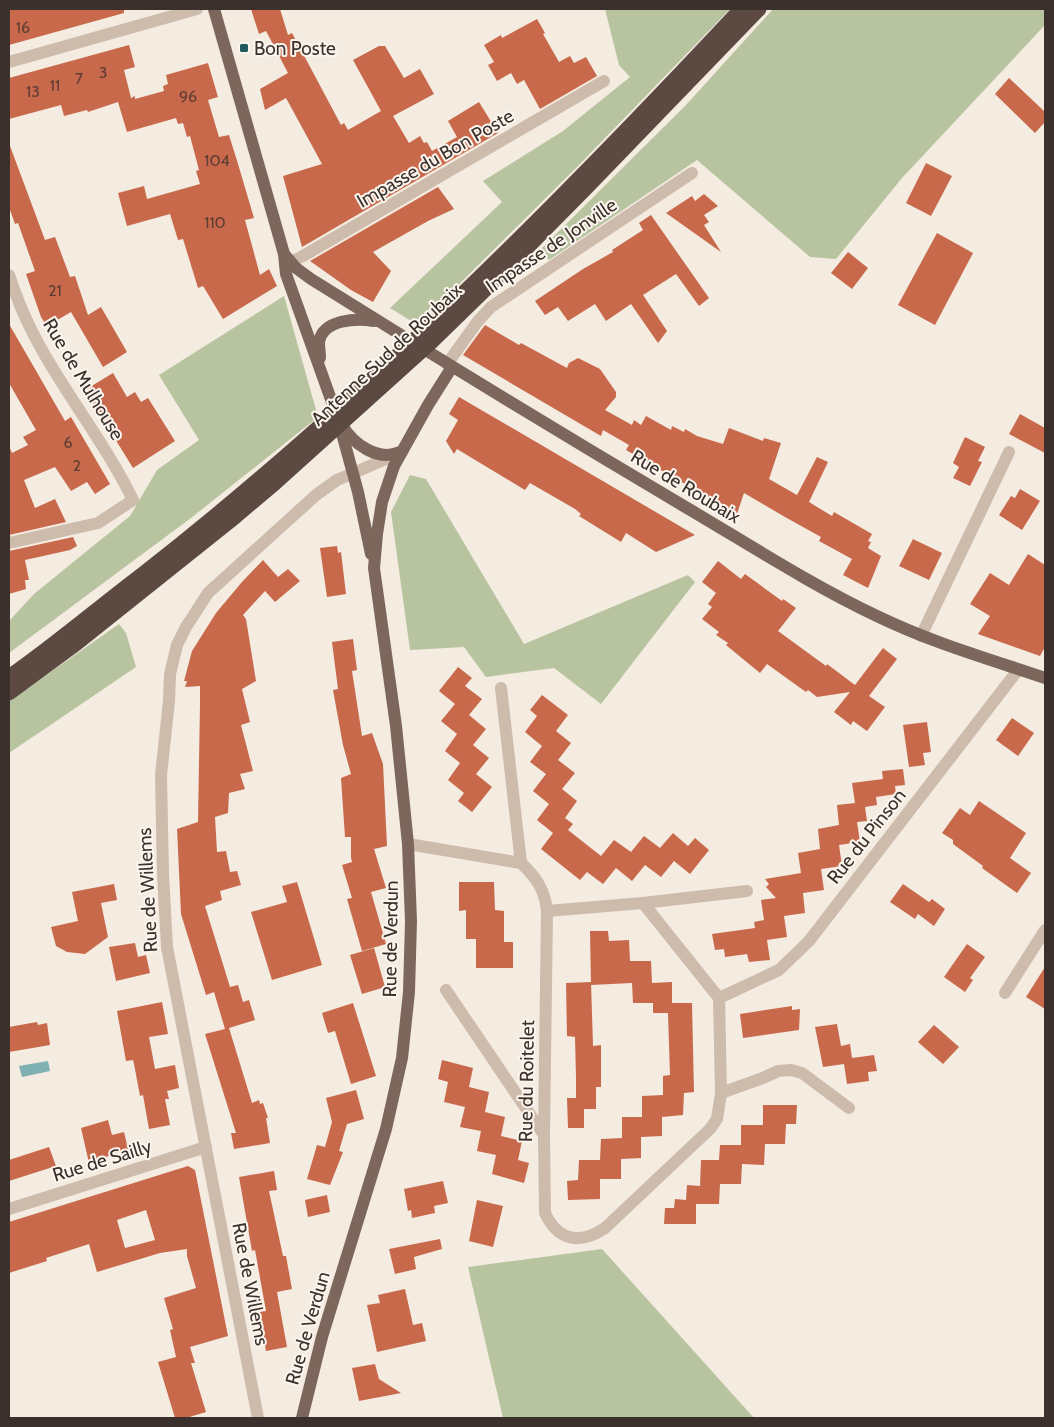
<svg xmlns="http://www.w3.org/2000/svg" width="1054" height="1427" font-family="Cabin,sans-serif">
<rect width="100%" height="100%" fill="#f4ebe1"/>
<!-- green -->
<g fill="#b8c4a0">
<polygon points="605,9 730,9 577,167 418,325 390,308 502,202 483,181 563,131 630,77 619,65"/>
<polygon points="773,9 1045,9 1045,25 902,178 836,259 810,257 697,160 549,260 539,251 686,105"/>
<polygon points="284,296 318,417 191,518 9,653 9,621 34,594 130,516 157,470 199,440 159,375"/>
<polygon points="410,475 426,479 524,644 688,575 695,582 601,704 554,668 486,677 464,647 410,650 391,512"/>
<polygon points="119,624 126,633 136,667 9,753 9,701"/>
<polygon points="602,1249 754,1418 503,1418 468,1267"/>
</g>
<!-- water -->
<polygon fill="#7fb0b2" points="48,1061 50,1071 22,1077 19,1066"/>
<!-- building -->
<g fill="#c8694b" fill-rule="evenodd">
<polygon points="9,9 124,9 124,13 9,45"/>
<polygon points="251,9 280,9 288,35 292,33 341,125 344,123 348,130 381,111 353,60 379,46 385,46 404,78 420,69 434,94 393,116 409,143 420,136 424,143 427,142 432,151 457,137 448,121 479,102 498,133 302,247 283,176 322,164 286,98 265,110 260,89 288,73 266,31 259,34"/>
<polygon points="537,19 545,33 543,34 559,62 570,56 574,63 586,57 597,76 540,109 524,80 517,84 511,73 497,81 488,65 494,62 484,45 501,35 502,38"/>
<polygon points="129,45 135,67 124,70 131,98 135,96 135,99 164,91 163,86 168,84 166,75 208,63 218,97 208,100 219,137 229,135 238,164 254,218 245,220 260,275 269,269 277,286 223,319 203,286 198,288 183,239 178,240 170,214 127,226 118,193 144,186 147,199 200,184 196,171 199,170 190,136 187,137 183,123 178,124 176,118 127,132 118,102 88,112 87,110 64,116 61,105 9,119 9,78"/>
<polygon points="1009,78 1045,112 1045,122 1035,133 995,94"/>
<polygon points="10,146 45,240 55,237 70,277 75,276 88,315 101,307 127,352 103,367 71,312 47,326 41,317 26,274 35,271 18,223 15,224 9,207 9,147"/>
<polygon points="926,163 952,176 931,216 906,203"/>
<polygon points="438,187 454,209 428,221 373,252 391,271 373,302 351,290 310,261"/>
<polygon points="704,194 718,206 704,215 709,222 704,225 721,252 666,213 692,196 695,201"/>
<polygon points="651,215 709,298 699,306 676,274 643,295 667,331 658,343 631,304 606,321 595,304 568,321 558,307 545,315 535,301 583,269 613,252 612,250 643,230 639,223"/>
<polygon points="937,233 973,253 935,325 898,305"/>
<polygon points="848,252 868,268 852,289 831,273"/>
<polygon points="9,324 65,421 71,417 110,484 95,494 87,482 71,491 55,467 24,480 35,508 55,499 66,522 9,535 9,446 12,453 28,445 23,437 36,430 9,383"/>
<polygon points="485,325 519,345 521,343 567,368 569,363 578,358 600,369 616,392 616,397 605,410 632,425 634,420 641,425 646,416 671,430 672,426 684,432 685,429 697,436 723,444 729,428 763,441 764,438 781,443 769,479 797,495 817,457 828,462 809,502 832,516 834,512 872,534 868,541 871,542 868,548 881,556 868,588 843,575 852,559 819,541 821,537 785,517 744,493 737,514 626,450 629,445 603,430 601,436 463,355"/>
<polygon points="113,373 127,397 135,392 141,402 148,398 175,441 133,468 85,390"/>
<polygon points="459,397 572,463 695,535 656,552 626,533 621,542 579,516 581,514 575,509 530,483 525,490 457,449 454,454 446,441 458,420 449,414"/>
<polygon points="1020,414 1045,428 1045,453 1009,434"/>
<polygon points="965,437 985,447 978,461 982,462 970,486 953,478 959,467 953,463"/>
<polygon points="1020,489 1040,501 1022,530 999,515 1011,496 1015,498"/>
<polygon points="73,537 77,546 70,550 25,560 29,580 25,580 26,589 9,594 9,551"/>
<polygon points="913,539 942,553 929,580 899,566"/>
<polygon points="337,546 338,553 341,552 346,594 327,597 320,548"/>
<polygon points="1028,554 1045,565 1045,647 1040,656 978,634 990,616 970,604 990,573 1009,585"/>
<polygon points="263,560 278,577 288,569 300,581 275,602 265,591 243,615 246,619 256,681 242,689 250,722 241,725 253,771 240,774 245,789 229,793 228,813 215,817 217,852 226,851 230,872 237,871 241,885 220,891 222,900 205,906 230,987 238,985 243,1002 249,1000 255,1020 229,1028 252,1103 259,1100 260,1104 263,1103 268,1118 266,1118 270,1143 234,1149 231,1133 236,1133 205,1034 225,1029 214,992 206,995 181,914 177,829 198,822 200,704 200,686 185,687 187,681 184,681 192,651 216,613 242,582"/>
<polygon points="718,561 741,579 745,574 782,601 783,599 796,608 778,631 826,666 827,664 855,685 883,648 897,659 869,696 885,707 867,731 853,721 851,725 834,712 850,692 817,697 808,690 806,692 792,682 767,664 760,673 726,645 728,643 716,635 719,632 702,619 712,607 708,604 716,593 702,582"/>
<polygon points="353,639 357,670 352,671 362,736 372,733 383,764 387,846 374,849 386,888 371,892 386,944 362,951 347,899 352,898 342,865 352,862 351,858 351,837 345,837 341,778 351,774 343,745 333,690 338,689 332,642"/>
<polygon points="458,667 472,678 465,686 482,699 469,715 486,729 473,745 489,758 476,774 492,787 472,812 458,801 464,793 448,780 460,763 445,751 457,734 441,721 455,704 439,691"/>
<polygon points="542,695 568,715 556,731 571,743 558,760 575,773 562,789 577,801 565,818 573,824 568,830 601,856 614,840 631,852 644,836 660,848 673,833 688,846 695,838 709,850 690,874 674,861 661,877 645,865 632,881 616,868 603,884 587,872 580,880 541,849 553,833 537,820 549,804 533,791 546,774 530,762 542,746 525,732 537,716 530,710"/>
<polygon points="1012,718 1034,733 1018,756 996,740"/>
<polygon points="927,722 931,752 923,753 925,765 909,767 903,725"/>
<polygon points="903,769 905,785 895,786 896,794 876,797 877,805 865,807 867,821 857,822 860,842 839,845 842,866 821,869 824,890 803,893 805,913 784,916 787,937 767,940 770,960 749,962 747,954 725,957 724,949 715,950 712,934 755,928 754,922 764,920 761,900 776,898 766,887 769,884 765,879 801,873 798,853 820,849 818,829 839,825 837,805 855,803 852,783 883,779 882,771"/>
<polygon points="979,801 1026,833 1010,858 1031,873 1017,893 982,868 983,866 953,844 953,840 942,833 960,808 970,815"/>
<polygon points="297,882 322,965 272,980 251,912 287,902 282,886"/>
<polygon points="459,882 494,882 495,910 504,911 504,942 513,942 513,968 476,968 476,939 466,939 466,910 459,911"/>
<polygon points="114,884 117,900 101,903 108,937 85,954 67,952 56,946 51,927 78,921 72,892"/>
<polygon points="903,884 929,902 932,899 945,909 934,926 918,914 915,919 890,902"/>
<polygon points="590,931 608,931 609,941 629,940 630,961 651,961 652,983 672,982 672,1003 692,1003 694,1092 684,1093 683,1115 662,1117 662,1136 641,1137 641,1158 621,1159 621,1179 600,1179 600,1199 568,1200 567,1181 578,1180 579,1160 600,1160 601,1139 622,1138 622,1117 642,1117 642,1096 663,1095 663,1076 670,1075 668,1013 653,1013 653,1003 633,1003 632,983 591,985"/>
<polygon points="135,943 138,957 146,955 150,973 116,981 109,947"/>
<polygon points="967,944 985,957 970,978 973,980 965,992 944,977"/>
<polygon points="374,948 385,987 362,994 350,955"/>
<polygon points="1045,967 1045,1009 1026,997"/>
<polygon points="591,982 593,1046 601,1045 601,1087 596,1087 596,1109 584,1109 584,1128 568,1128 567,1098 576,1098 576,1077 575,1037 567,1036 566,983"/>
<polygon points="162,1002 168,1034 149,1037 155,1069 175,1065 179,1088 167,1091 169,1099 165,1099 170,1125 149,1129 143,1095 140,1096 134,1064 133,1060 126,1061 117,1011"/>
<polygon points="353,1003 376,1076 351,1084 335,1031 328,1033 322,1013"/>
<polygon points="792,1006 792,1010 800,1009 799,1030 743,1038 740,1014"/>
<polygon points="37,1022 38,1025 47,1023 50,1045 9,1052 9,1027"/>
<polygon points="837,1024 841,1046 850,1044 852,1058 874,1055 877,1071 868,1072 869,1081 847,1084 844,1064 823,1067 815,1027"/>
<polygon points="934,1025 959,1047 943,1064 918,1042"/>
<polygon points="442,1060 473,1068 469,1087 489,1092 485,1112 505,1117 501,1136 522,1141 518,1160 529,1163 524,1183 492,1174 496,1155 477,1151 481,1131 460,1127 465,1107 444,1102 448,1082 438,1079"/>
<polygon points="356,1090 364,1119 347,1124 339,1151 343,1152 330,1185 307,1179 317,1145 325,1147 332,1122 326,1098"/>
<polygon points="763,1105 797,1105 796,1124 786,1124 785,1144 765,1144 764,1165 742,1164 741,1184 720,1184 719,1204 696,1204 696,1224 664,1224 665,1208 674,1208 675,1199 686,1200 687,1185 700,1186 701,1160 719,1160 720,1145 741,1145 741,1125 763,1125"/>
<polygon points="108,1120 112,1135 124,1132 128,1149 89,1163 81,1128"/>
<polygon points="49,1147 56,1166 9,1181 9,1160"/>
<path d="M 188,1166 L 195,1170 L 228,1336 L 190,1347 L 195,1363 L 191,1363 L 206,1412 L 186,1418 L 175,1418 L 158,1362 L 176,1357 L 170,1330 L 173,1329 L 164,1298 L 196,1288 L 187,1256 L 187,1249 L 160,1253 L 97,1272 L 89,1244 L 46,1258 L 47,1261 L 9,1273 L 9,1222 ZM 146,1210 L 155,1240 L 125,1248 L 117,1220 Z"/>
<polygon points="274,1171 277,1190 269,1191 283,1256 286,1256 292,1289 277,1292 287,1347 266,1351 259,1312 266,1311 255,1250 252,1251 239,1177"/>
<polygon points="443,1181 448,1203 434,1206 435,1213 412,1218 411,1210 408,1211 404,1189"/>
<polygon points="327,1195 330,1212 308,1217 305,1200"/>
<polygon points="477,1200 503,1206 493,1247 469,1241"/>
<polygon points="440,1239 442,1249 414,1257 416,1269 395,1274 389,1249"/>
<polygon points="405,1289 413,1325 422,1323 426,1341 377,1352 367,1305 380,1303 378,1295"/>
<polygon points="375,1364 379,1379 401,1393 359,1401 352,1368"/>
</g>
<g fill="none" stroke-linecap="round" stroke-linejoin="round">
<!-- minor -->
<g stroke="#cdbbac" stroke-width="12">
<polyline points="9,62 197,9"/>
<polyline points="285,265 303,256 604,81"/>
<path d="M 9,275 C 14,290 20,306 27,321 C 56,383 103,438 133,500 L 98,523 L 9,543"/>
<polyline points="447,364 478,321 491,307 692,173"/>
<polyline points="921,636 1009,452"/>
<polyline points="501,688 521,863"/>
<path d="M 408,844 L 521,863 C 536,877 545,890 547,911 L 544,1135 L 545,1213 C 558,1241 580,1245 605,1228 L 710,1129 L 717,1119 L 721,1093 L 719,998 L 779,970 L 809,941 L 1018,670"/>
<polyline points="547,911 643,903"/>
<polyline points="446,990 544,1135"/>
<polyline points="1005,993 1045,930"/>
<polyline points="719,998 643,903 747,891"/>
<polyline points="721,1093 763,1078 778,1071 791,1070 802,1073 849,1108"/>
<polyline points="9,1209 206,1147"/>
<polyline points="258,1418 167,947 163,875 161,775 169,701 170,674 177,645 186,627 208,593 316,495 337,480 393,456"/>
</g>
<!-- major -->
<g stroke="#7d675c" stroke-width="12">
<polyline points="214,9 284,254 286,274 338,419 358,492 371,554"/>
<path d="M 284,254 L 296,268 L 311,279 C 434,356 557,431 682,505 C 747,543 811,585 879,617 C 933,643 989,659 1045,678"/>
<path d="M 320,358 C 320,353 319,347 319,342 C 323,319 357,318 374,321"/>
<path d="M 342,425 C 353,444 378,462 400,452"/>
<polyline points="302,1418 322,1337 386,1129 402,1058 409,992 411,921 408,844 396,726 374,568 377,534 382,502 394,466 428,405 452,367"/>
</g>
<!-- highway -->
<g stroke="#5c4a42" stroke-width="15">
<path d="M 9,677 C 55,645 98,608 143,574 C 358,406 555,208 741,9"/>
<polyline points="9,693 77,643 230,521 275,483 427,346 499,276 586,188 759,9"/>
</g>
</g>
<!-- markers -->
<rect fill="#1f5a5e" stroke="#fbf5ee" stroke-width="2" x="239" y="43" width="10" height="10" rx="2.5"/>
<g text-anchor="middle" stroke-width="4" stroke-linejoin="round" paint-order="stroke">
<!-- number labels -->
<g font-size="16" fill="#5e3e33">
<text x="23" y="33">16</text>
<text x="103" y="78">3</text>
<text x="79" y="84">7</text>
<text x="55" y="91">11</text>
<text x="33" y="97">13</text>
<text x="188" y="102">96</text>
<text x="217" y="166">104</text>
<text x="215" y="228">110</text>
<text x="55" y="296">21</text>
<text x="68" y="448">6</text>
<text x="77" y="471">2</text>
</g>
<!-- poi labels -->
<g font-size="19" fill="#3b302b" stroke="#fbf5ee" text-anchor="start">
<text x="254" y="55">Bon Poste</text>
</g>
<!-- street labels -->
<g font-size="19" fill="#3b302b" stroke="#fbf5ee">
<text transform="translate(435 158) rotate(-30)" y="7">Impasse du Bon Poste</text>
<text transform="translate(551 245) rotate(-34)" y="7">Impasse de Jonville</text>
<text transform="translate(386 354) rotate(-43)" y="7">Antenne Sud de Roubaix</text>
<text transform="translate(84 379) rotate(59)" y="7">Rue de Mulhouse</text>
<text transform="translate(686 486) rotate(31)" y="7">Rue de Roubaix</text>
<text transform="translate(866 836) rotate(-52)" y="7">Rue du Pinson</text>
<text transform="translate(147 890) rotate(-93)" y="7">Rue de Willems</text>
<text transform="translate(390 939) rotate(-89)" y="7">Rue de Verdun</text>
<text transform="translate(526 1081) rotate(-89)" y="7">Rue du Roitelet</text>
<text transform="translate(102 1160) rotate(-17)" y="7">Rue de Sailly</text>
<text transform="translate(251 1284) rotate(79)" y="7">Rue de Willems</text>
<text transform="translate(307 1328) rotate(-74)" y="7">Rue de Verdun</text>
</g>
</g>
<!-- border -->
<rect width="1054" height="1427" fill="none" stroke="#3b302b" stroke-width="20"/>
</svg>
